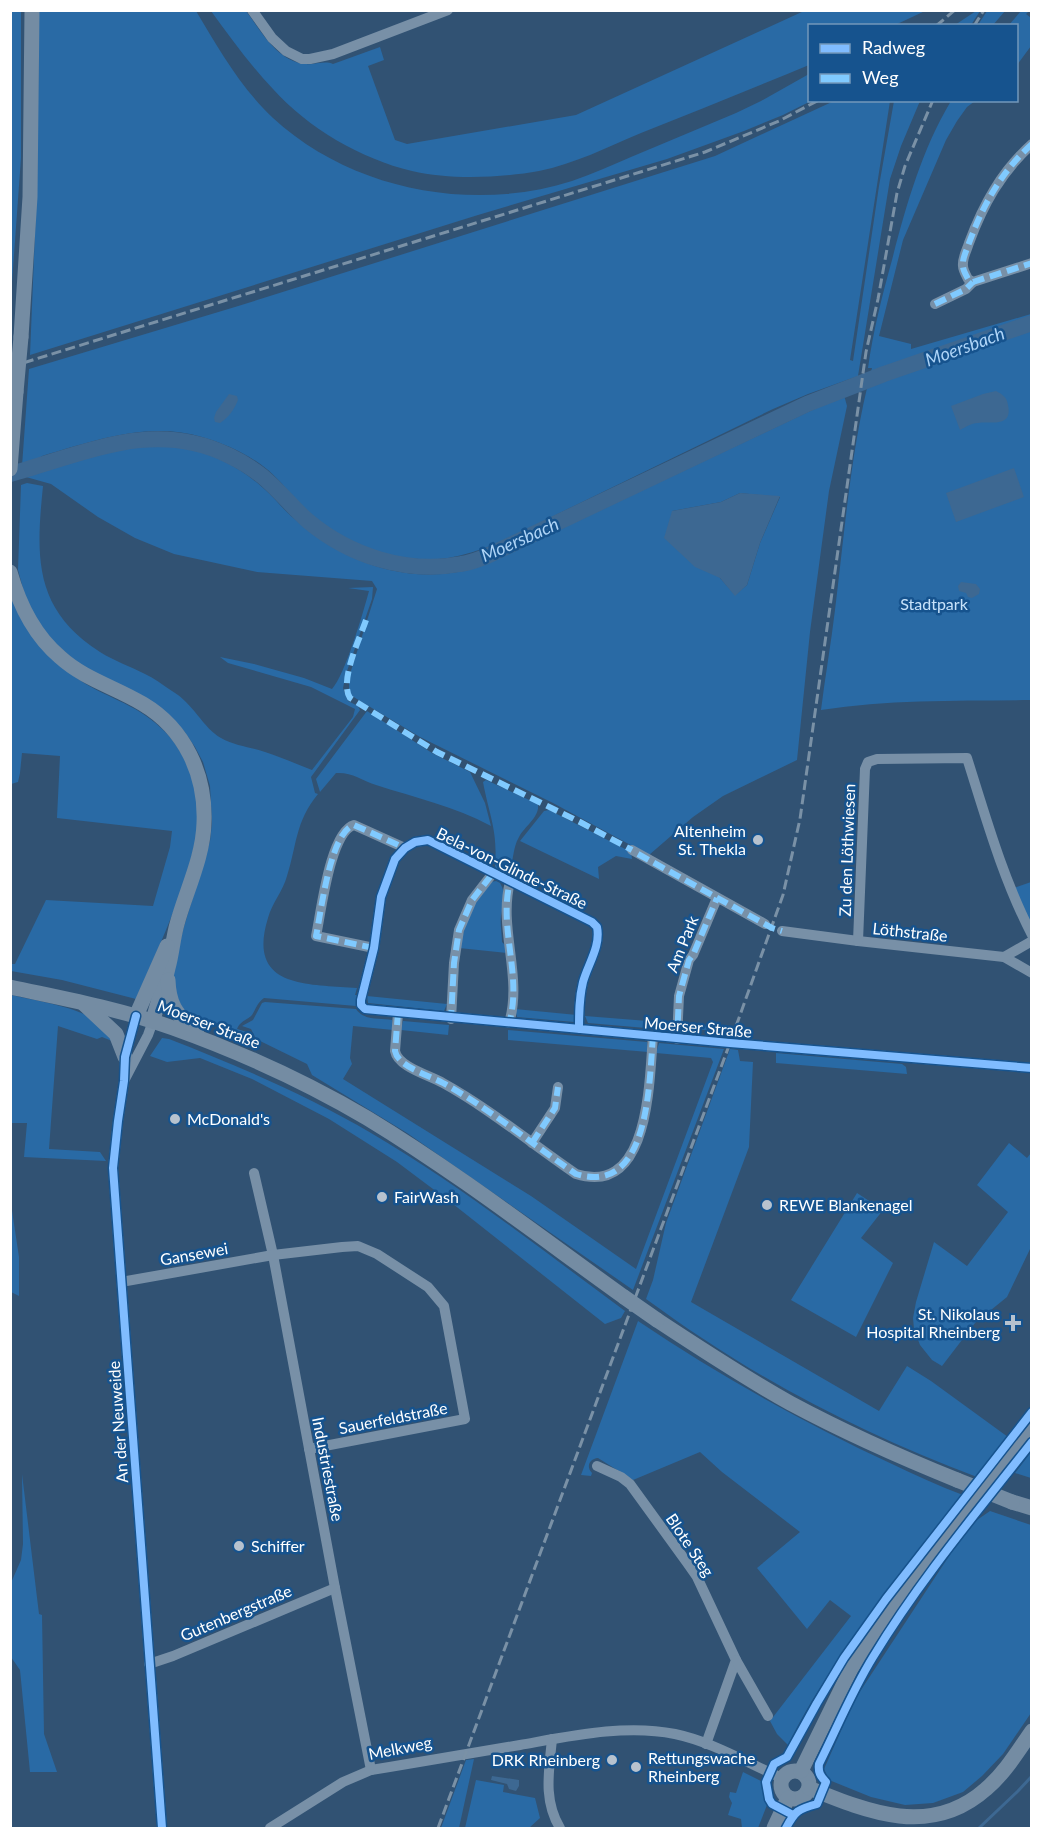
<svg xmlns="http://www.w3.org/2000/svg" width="1042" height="1839" font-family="Lato,sans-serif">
<rect width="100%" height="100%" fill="#315273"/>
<!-- green -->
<g fill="#296aa5" fill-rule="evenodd">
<polygon points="21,10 21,158 11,296 10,11"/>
<path d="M 39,11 L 196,11 C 218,48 241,88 273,118 C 351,190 472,213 572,181 C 592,174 612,165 631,157 C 666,142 701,128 736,113 L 761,101 L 809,74 L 810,100 L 811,101 L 783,115 L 744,131 L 667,159 L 478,215 L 30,355 L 37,184 Z"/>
<path d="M 211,11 L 246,11 C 261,31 277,61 305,64 C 315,65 325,60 333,64 L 380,47 L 384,60 L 368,66 L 395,140 L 407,144 L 576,115 L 804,11 L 925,11 L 895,25 L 810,26 L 809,65 C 753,88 697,111 641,133 C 608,147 574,164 539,171 C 500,178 450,180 412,171 C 361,159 308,128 273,89 C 250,65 230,37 211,11 Z"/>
<polygon points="976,11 980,11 971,25 955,25"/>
<polygon points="987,11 987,10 1005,11 993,25 978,25"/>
<polygon points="1021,11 1029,11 1026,14 1031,18 1031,46 1017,65 1016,26 1009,25"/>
<path d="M 834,101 L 890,101 L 850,360 L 853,361 L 879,186 L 894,101 L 920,101 L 901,146 L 890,179 L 858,376 L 808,394 L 773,409 L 496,544 C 480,550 464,555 448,558 C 395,565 339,543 302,506 C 290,494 280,480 268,470 C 250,455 224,443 202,437 C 149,421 93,441 42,456 L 33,463 L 22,466 L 29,369 L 235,307 L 715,156 Z"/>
<path d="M 951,101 L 975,101 L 967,107 L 957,121 L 946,140 L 903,240 L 879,336 L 911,344 L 911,349 L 1031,314 L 1031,700 C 962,701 890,699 821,710 C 825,677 831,644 835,610 C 845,529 851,447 872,368 L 868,368 C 873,332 882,296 892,260 C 906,206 922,149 951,101 Z"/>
<path d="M 844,395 L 847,406 L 829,491 L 810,632 L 797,760 L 723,796 L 693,817 L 649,855 L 553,803 L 420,737 L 352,696 L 349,690 L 349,677 L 377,589 L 372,581 L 257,572 L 174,554 L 135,538 L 98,517 L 51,484 L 26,477 C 77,461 131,439 186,448 C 213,453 242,469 262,487 C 273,496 281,507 291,516 C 337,557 395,583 458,572 C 466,571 475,568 484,565 ZM 740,493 L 780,497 L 760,543 L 747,585 L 735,595 L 720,578 L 672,511 L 721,502 Z"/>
<path d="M 27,483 L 43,486 C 36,556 33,609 100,652 C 114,661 130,666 145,674 C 154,678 163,685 172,691 C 193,703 203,728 221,738 C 235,746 251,747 265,752 C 281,757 296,764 312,770 L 353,717 L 355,709 L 311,687 L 228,663 L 220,657 L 254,664 L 304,678 L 332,689 C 345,675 363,613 369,591 L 348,588 L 373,587 L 372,599 L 346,674 L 343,688 L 348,701 L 358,706 L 360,710 L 311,777 L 315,793 L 318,794 C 295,822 297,845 287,876 C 283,891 272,903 268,918 C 246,989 308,984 357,988 L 355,995 L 358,995 L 356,1006 L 264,998 C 257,1003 256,1009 252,1015 C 246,1021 240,1021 237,1029 L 247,1032 L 246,1034 L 181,1011 L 170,983 L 183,930 L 210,841 L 212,823 L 210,786 L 203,762 L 195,747 L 184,731 L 170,716 L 81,666 L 54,642 L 38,622 L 25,596 L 18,570 L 21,485 Z"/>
<path d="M 10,594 C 25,613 40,633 55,652 C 61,660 67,671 75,677 C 103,697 135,703 161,728 C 189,753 201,795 197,832 C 196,841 193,850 191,859 C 178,907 156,953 136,999 L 62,980 L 11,971 L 11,964 L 15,964 L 46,900 L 153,906 L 170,847 L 172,831 L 57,818 L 60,756 L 22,753 L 20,773 L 18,782 L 11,784 Z"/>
<path d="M 367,711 L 432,753 L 470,772 L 485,803 L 491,826 C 454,806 416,798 376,785 C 361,780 352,772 336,773 L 320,792 L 316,779 Z"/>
<path d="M 486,780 L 538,804 C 540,817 525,826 519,837 C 512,849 514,863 508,874 L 496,869 L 495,866 C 498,830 489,815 483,782 Z"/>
<polygon points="549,810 631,852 632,859 616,856 598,867 599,879 520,841 544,811"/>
<path d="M 496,881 L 500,883 C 507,894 503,905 501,916 C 500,924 502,934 502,942 L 506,946 L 507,953 L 459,948 L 471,908 L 491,882 Z"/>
<polygon points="1031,882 1031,926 1014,888"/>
<path d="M 11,995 C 33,1000 86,1008 101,1025 C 105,1030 109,1036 112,1041 L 102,1037 L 97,1039 L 58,1026 L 49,1149 L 100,1152 L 106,1161 L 24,1157 L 27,1123 L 11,1123 Z"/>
<polygon points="367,996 447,1004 444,1011 368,1003"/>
<path d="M 265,1002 L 356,1009 C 364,1021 380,1018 392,1020 L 393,1030 L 353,1026 L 350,1058 L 352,1064 L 343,1079 L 531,1196 L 636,1269 L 713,1062 L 711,1058 L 656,1053 L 659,1043 L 724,1049 L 633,1290 L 407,1133 L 312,1075 L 307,1064 L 256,1039 L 251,1029 L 242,1026 L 253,1020 L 262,1003 Z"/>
<polygon points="515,1009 577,1015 574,1022 517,1017"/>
<polygon points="585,1016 673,1023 672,1028 669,1030 588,1023"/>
<polygon points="403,1021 449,1025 448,1035 401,1030"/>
<polygon points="686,1024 726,1028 724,1031 687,1029"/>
<polygon points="508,1030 647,1042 648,1052 508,1040"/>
<path d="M 162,1038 L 169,1039 C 238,1066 307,1095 371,1133 C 460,1185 542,1250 625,1311 L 621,1318 L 605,1324 L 453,1204 L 397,1162 L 329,1119 L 252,1079 L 200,1058 L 167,1062 L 150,1056 Z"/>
<path d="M 730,1049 L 738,1050 L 740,1061 L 753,1062 L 749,1147 L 691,1302 L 879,1411 L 907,1366 L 931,1381 L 1008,1437 L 977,1477 C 881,1441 787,1395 702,1338 C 683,1326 665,1312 646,1299 L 653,1280 L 666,1223 Z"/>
<polygon points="776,1053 902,1064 906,1067 907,1074 776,1063"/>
<polygon points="1009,1143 1027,1158 1031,1153 1031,1247 1007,1297 975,1323 942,1366 932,1360 920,1345 914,1329 913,1318 916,1302 934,1242 967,1266 1008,1212 977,1185"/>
<polygon points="857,1193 883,1210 861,1238 893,1263 856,1337 791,1300"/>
<polygon points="11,1204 19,1257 19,1296 11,1292"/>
<path d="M 638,1321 C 718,1375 804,1423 892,1464 C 915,1475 939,1486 963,1495 C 941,1521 921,1548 900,1575 C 859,1629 818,1684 788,1745 L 777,1734 L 770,1721 L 851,1616 L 830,1600 L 807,1629 L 757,1568 L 800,1532 L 722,1472 L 700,1452 L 633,1480 L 598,1458 C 589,1459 586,1467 592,1473 L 591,1476 L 581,1475 Z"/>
<polygon points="1031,1452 1031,1478 1015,1473"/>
<polygon points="22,1474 39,1614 42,1615 44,1734 57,1772 30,1772 20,1670 11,1657 10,1585 21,1560 23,1544"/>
<polygon points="990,1511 1031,1525 1031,1713 1003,1754 982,1776 963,1792 933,1803 905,1805 871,1797 829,1780 824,1769 855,1699 955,1547 977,1520"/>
<polygon points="474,1759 459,1828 441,1828 466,1760"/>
<polygon points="743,1772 761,1781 767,1805 758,1828 742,1828 741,1819 728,1815 732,1803 729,1797 730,1792 736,1793"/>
<polygon points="476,1780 504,1785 503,1792 535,1798 540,1818 529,1828 465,1828"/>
</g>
<!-- water -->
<g fill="#3d6892">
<path d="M 996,391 C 1002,394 1007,397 1008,405 C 1013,428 991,421 978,423 C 971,423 966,427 960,430 L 951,406 L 983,394 Z"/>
<path d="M 229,394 L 237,396 L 238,400 C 234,410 229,417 220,423 L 215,422 L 214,418 L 216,412 Z"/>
<polygon points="1014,468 1024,497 956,522 946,493"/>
<polygon points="740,493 780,496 760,543 747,585 735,596 720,578 695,567 664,538 672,511 721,502"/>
<polygon points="961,582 976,584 980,589 979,594 972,598 968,597 966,593 959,591 958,586"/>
<polygon points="492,1776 519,1780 519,1786 516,1791 509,1789 507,1784 491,1780"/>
</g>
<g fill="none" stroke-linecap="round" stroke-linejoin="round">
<!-- stream -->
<polyline stroke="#3d6892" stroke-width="3" points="979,1828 1018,1791 1032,1776"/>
<!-- river -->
<path stroke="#3d6892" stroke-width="16" d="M 10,474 C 70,458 129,429 193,443 C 217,448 243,461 262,476 C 279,490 292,507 308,521 C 350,556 406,574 461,564 C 470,563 479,559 487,556 L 807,404 L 884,374 L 1032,323"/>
<!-- street -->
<g stroke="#7890a7" stroke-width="10">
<polyline points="252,10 272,38 286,51 302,59 310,59 333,54 448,10"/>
<path d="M 1032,144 C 1001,172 983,205 969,243 C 967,250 962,258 963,266 C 963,270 966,275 968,279 L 973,282 L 1032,263"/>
<polyline points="935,304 966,289 973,282"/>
<polyline points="632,850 765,924"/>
<polyline points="782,931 858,941 1004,957 1032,973"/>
<path d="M 858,941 L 865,769 L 868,762 L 877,759 L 967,758 C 986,818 1003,879 1032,935"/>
<path d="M 374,948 L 316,936 C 321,913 330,832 354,825 L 405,848"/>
<polyline points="1004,957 1032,941"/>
<path d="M 398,1013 L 395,1051 C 398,1067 429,1075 443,1083 C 490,1109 532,1144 576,1174 C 650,1197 649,1082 653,1036"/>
<polyline points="136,1016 125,1057 124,1081 118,1121 113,1168 162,1828"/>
<polyline points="451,1019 454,963 459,930 472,900 493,873"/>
<path d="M 509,1023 C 523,977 498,928 510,882"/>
<path d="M 579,1029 C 579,1013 579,998 583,982 C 588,964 601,946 597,927 L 592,922 L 428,840 L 415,842 L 405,848 L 395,859 L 381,897 L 374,948 L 361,1000 L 361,1005 L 365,1009 L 730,1043 L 1032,1068"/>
<polyline points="677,1039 679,996 689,960 693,955 717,898"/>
<polyline points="124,1081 148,1035 153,1021"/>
<polyline points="532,1143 555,1108 558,1087"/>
<polyline points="254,1173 273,1255 335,1588 371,1770"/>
<polyline points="121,1282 273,1255 342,1247 358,1246 377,1254 428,1287 444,1306 465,1419 309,1449"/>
<polyline points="597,1466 621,1477 630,1484 688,1564 697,1577 736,1660 706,1744"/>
<polyline points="736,1660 768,1716"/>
<polyline points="149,1664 173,1656 335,1588"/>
<path d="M 552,1739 C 549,1771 543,1800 560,1828"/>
<path d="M 270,1828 L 343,1782 L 371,1770 C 421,1762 471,1753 520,1745 C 571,1736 625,1724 675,1734 C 713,1742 747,1763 782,1778"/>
</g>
<!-- secondary -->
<g stroke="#748ca3" stroke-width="15">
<polyline points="21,337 30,197 32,10"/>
<polyline points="10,469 16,392"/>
<path d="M 10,572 C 19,604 34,635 60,657 C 84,679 115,687 143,704 C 185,729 206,775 204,823 C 203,858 186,891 177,924 C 173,938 172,954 168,968 C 164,986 157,1003 153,1021"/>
<path d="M 168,980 C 169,1009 179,1015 198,1036"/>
<path d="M 10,987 C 65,999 120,1009 173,1028 C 240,1052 306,1082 367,1118 C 456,1172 539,1236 624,1297"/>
<polyline points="84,1004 116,1034 125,1057"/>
<polyline points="136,1016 167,946"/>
<path d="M 657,1320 C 701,1349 745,1378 790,1403 C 844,1432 900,1457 957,1480"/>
<polyline points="1012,1502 1032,1508"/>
<circle cx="795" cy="1785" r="14"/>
<polyline points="801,1771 851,1669 886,1615 1032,1426"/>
<path d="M 809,1788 C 868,1812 931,1838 986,1789 C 1005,1773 1018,1751 1032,1731"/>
<polyline points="774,1828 788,1798"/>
</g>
<!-- rail -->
<g stroke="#7a91a6" stroke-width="3" stroke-dasharray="10 4.5" stroke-linecap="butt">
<polyline points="936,26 955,10"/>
<polyline points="974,26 984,10"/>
<polyline points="10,367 705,152 779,121 819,100"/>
<polyline points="438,1828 730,1043 783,895 800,819 866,352 878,299 897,193 905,166 933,100"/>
</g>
<!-- secondary-bridge -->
<g stroke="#748ca3" stroke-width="15">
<polyline points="16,392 21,337"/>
<polyline points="624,1297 657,1320"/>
<polyline points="957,1480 1012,1502"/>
</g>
<!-- quiet -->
<g stroke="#80caff" stroke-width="6" stroke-dasharray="12 6" stroke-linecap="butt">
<path d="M 1032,144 C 1001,172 983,205 969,243 C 967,250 962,258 963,266 C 963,270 966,275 968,279 L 973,282 L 1032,263"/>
<polyline points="935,304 966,289 973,282"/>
<path d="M 366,620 C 360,638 339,681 350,698 L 437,752 L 580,822 L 632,850"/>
<polyline points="638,854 772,928 782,931"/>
<path d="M 374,948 L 316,936 C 321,913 330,832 354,825 L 405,848"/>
<path d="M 398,1013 L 395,1051 C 398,1067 429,1075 443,1083 C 490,1109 532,1144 576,1174 C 650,1197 649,1082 653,1036"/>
<polyline points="454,1019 451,1019 454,963 459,930 472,900 493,873"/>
<path d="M 505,1023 L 509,1023 C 523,977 498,928 510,882"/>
<polyline points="677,1039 679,996 689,960 693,955 717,898"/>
<polyline points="532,1143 555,1108 558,1087"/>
</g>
<!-- cycleway casing -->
<g stroke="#16538e" stroke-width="11">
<g id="cycleway">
<polyline points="136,1016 125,1057 124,1081 118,1121 113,1168 162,1828"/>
<path d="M 579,1029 C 579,1013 579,998 583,982 C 588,964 601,946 597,927 L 592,922 L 428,840 L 415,842 L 405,848 L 395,859 L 381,897 L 374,948 L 361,1000 L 361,1005 L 365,1009 L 730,1043 L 1032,1068"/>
<polyline points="793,1815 772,1804 769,1799 766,1782 774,1764 787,1757 817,1703 844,1658 886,1599 1032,1412"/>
<path d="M 786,1828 C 795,1811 798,1809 817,1804 L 826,1782 C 820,1776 818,1772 819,1764 C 837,1728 852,1691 873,1657 C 919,1581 977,1512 1032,1442"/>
</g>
</g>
<!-- cycleway -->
<use href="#cycleway" stroke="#80bcff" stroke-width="8"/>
</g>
<!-- markers -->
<g fill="#b7c2ce" stroke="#16538e" stroke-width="2">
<circle cx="758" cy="840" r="6"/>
<circle cx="175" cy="1119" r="6"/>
<circle cx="382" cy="1197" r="6"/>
<circle cx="767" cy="1205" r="6"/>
<path d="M1010 1314h6v6h6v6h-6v6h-6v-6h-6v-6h6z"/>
<circle cx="239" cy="1546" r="6"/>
<circle cx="612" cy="1760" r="6"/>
<circle cx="636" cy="1767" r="6"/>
</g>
<g text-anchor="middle" stroke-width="5" stroke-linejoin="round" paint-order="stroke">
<!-- park labels -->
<g font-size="16" fill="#c8e3fb" stroke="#16538e">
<text x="934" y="610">Stadtpark</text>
</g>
<!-- poi labels -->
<g font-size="16" fill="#fff" stroke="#16538e" text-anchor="start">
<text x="746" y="837" text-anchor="end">Altenheim<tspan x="746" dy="18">St. Thekla</tspan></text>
<text x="187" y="1125">McDonald's</text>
<text x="394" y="1203">FairWash</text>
<text x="779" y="1211">REWE Blankenagel</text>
<text x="1000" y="1320" text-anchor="end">St. Nikolaus<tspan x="1000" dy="18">Hospital Rheinberg</tspan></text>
<text x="251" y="1552">Schiffer</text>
<text x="648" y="1764">Rettungswache<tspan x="648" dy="18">Rheinberg</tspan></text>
<text x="600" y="1766" text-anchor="end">DRK Rheinberg</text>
</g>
<!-- street labels -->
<g font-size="16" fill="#fff" stroke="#16538e">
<text transform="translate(847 850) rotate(-88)" y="6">Zu den Löthwiesen</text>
<text transform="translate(512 868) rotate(26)" y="6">Bela-von-Glinde-Straße</text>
<text transform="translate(910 932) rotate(6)" y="6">Löthstraße</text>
<text transform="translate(682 944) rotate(-68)" y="6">Am Park</text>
<text transform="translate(209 1024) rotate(21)" y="6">Moerser Straße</text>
<text transform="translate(698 1027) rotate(5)" y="6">Moerser Straße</text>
<text transform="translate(194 1254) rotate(-10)" y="6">Gansewei</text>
<text transform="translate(393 1418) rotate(-11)" y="6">Sauerfeldstraße</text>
<text transform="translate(118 1422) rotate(-94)" y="6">An der Neuweide</text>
<text transform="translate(328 1469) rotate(79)" y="6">Industriestraße</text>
<text transform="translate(690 1545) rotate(56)" y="6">Blote Steg</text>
<text transform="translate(236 1613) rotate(-23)" y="6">Gutenbergstraße</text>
<text transform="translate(400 1748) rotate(-11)" y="6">Melkweg</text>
</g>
<!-- water labels -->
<g font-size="18" font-style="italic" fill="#aed4f7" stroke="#16538e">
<text transform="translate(965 347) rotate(-20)" y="6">Moersbach</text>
<text transform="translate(520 540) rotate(-24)" y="6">Moersbach</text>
</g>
</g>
<!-- border -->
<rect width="1042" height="1839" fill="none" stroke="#ffffff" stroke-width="24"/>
<!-- legend -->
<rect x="808" y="24" width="210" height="78" fill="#16538e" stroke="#7398bb" stroke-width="1.5"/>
<rect x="820" y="44" width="30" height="9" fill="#80bcff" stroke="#7398bb" stroke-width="1.5"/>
<text x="862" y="54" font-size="18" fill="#ffffff">Radweg</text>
<rect x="820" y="74" width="30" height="9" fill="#80caff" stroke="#7398bb" stroke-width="1.5"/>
<text x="862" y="84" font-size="18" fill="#ffffff">Weg</text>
</svg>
